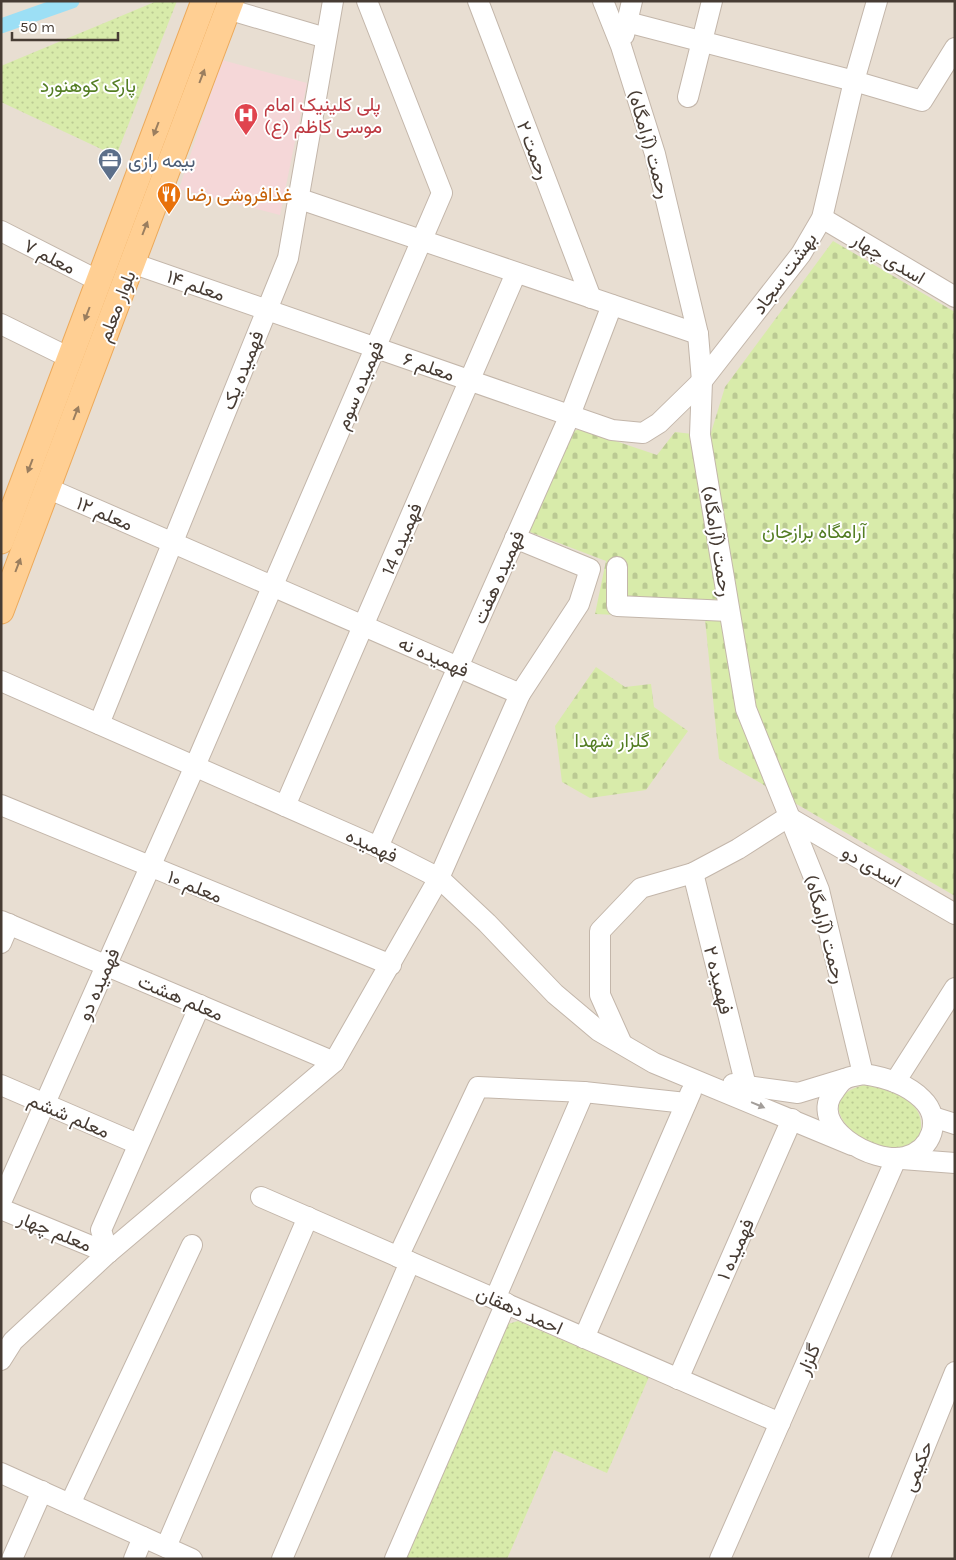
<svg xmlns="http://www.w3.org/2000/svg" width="956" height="1560" font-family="Karla,Vazirmatn,sans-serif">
<defs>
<pattern id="grass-dots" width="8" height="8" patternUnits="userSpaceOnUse" patternTransform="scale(1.25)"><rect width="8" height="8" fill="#d8ebaa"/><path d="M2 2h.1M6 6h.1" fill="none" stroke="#bbca93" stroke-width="1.8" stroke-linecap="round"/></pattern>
<pattern id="cemetery-stones" width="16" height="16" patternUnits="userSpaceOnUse" patternTransform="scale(1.25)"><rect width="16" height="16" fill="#d8ebaa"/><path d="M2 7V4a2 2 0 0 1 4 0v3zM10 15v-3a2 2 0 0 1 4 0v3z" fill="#bbca93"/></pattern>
</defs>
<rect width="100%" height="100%" fill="#f4ede5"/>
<!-- residential -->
<rect fill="#e8ded2" x="1" y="1" width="954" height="1558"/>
<!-- medical -->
<polygon fill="#f5d7d8" points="222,60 307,83 280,215 179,189"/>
<!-- grass -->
<g fill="url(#grass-dots)">
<polygon points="157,1 177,1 116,156 1,102 1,66"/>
<path d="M 864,1085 C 887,1089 924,1099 921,1128 C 920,1140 911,1145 901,1147 C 865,1156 804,1100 864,1085 Z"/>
<polygon points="518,1321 649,1377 607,1473 554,1450 507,1559 404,1559 505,1325"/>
</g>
<!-- cemetery -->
<g fill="url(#cemetery-stones)">
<polygon points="833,241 955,312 955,896 719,759 705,619 595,614 606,561 530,532 529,529 571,432 580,429 657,455 675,432 710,436 725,387"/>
<polygon points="596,667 625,687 651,684 654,707 688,731 646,790 590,798 562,782 555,726"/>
</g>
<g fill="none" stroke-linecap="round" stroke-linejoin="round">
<!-- canal -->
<polyline stroke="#9cdff5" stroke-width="15" points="1,26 72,1"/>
<!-- minor casing -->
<g stroke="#c3b6aa" stroke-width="22">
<g id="minor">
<polyline points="478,1 591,298"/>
<polyline points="603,1 621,46 655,154 698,334 702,381 700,435 746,709 819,890 863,1074"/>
<polyline points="227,9 326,38"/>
<polyline points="627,22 854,81 922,101 955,48"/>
<polyline points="624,35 632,1"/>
<polyline points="688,97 712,1"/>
<polyline points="300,199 698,334"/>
<polyline points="822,218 955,297"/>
<polyline points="1,231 99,281"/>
<polyline points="132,263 612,430 643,433 659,423 702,381 801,254 822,218 854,81 877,1"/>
<polyline points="1,324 70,358"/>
<polyline points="515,538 590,569 579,604 520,694"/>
<polyline points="617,567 617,606 729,611"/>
<polyline points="1,681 378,847 439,878 487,923 555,994 599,1031 654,1063 852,1145"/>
<polyline points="99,724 288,258 333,1"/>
<polyline points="1,805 391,965"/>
<polyline points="285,806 516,273"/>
<polyline points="378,847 570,415 612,305"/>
<polyline points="693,873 746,1086"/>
<polyline points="1,921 334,1062"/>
<polyline points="1,943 9,924"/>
<polyline points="622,1044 600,995 600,931 641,888 693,873 738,849 788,817 955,914"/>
<path d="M 863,1074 C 884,1077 906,1083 922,1099 C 943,1119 932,1150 905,1157 C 873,1165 805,1126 835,1090 C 837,1087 841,1081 845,1079 C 850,1076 857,1076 863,1074 Z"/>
<polyline points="895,1082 955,988"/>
<polyline points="733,1084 798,1093 844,1079"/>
<polyline points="1,1085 138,1144"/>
<polyline points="933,1117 955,1124"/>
<polyline points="902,1159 955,1163"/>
<polyline points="261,1197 780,1423"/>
<polyline points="1,1202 195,766 442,193 367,1"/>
<polyline points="1,1209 108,1253"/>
<polyline points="108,1253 101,1230 200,1005"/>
<polyline points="398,1257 478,1087 584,1092 686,1103"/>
<polyline points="495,1299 584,1092"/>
<polyline points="584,1338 691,1092"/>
<polyline points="1,1360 13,1341 108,1253 334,1062 439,878 520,694 47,488"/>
<polyline points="678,1379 792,1119"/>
<polyline points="1,1473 192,1559"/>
<polyline points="70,1504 192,1245"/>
<polyline points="166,1547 308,1217"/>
<polyline points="12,1559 42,1491"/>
<polyline points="134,1559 143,1537"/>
<polyline points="282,1559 410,1262"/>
<polyline points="395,1559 506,1303"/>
<polyline points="720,1559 896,1159"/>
<polyline points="879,1559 955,1372"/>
</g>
</g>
<!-- major casing -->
<g stroke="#eca95a" stroke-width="27">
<g id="major">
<polyline points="1,541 204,1"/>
<polyline points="1,611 231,1"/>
</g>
</g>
<!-- minor -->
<use href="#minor" stroke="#fff" stroke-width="20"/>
<!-- major -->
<use href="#major" stroke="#ffcf93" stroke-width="25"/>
</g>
<!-- one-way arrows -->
<defs><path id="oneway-solid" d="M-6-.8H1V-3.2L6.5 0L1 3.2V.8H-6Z" transform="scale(1.25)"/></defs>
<g fill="#9a7e5f">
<use href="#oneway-solid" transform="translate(202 76) rotate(-69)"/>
<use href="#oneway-solid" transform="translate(156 129) rotate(111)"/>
<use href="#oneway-solid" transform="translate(145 228) rotate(-69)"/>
<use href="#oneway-solid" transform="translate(87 314) rotate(111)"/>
<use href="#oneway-solid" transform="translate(76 413) rotate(-69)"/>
<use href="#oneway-solid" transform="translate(30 466) rotate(111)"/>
<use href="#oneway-solid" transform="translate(18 565) rotate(-69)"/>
</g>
<use fill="#a39e9a" href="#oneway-solid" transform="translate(758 1105) rotate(23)"/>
<!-- icons -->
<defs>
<g id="hospital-pin" transform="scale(1.25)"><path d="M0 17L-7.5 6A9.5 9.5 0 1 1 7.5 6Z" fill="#e0444e" stroke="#fff"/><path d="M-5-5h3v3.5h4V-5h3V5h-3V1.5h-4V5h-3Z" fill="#fff"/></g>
<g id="office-pin" transform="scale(1.25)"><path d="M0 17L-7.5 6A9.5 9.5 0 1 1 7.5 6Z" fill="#5c6f8a" stroke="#fff"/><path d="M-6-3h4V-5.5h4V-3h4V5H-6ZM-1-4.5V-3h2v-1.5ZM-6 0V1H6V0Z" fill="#fff"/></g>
<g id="restaurant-pin" transform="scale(1.25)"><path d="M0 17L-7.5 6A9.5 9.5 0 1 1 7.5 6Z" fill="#e8710a" stroke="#fff"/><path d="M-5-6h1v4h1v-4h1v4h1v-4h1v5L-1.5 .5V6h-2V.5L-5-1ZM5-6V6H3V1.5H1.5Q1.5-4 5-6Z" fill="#fff"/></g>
</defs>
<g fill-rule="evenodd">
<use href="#hospital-pin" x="246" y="115"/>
<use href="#office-pin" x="110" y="160"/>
<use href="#restaurant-pin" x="169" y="194"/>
</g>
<g text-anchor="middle" stroke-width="4" stroke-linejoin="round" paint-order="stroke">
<!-- park labels -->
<g font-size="19" fill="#537d23" stroke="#fff">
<text x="88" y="92">پارک کوهنورد</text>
<text x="814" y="538">آرامگاه برازجان</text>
<text x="612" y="747">گلزار شهدا</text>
</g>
<!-- health labels -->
<g font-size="19" fill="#be3a42" stroke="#fff" text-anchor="start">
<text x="264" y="111">پلی کلینیک امام<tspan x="264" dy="22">موسی کاظم (ع)</tspan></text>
</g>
<!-- street labels -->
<g font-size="19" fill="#473c34" stroke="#fff">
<text transform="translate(650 144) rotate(74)" y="7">رحمت (آرامگاه)</text>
<text transform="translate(534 150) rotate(69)" y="7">رحمت ۲</text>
<text transform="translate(50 256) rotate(27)" y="7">معلم ۷</text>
<text transform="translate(889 258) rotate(31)" y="7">اسدی چهار</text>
<text transform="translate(784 273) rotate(-54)" y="7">بهشت سجاد</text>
<text transform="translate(196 285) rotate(19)" y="7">معلم ۱۴</text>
<text transform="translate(116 306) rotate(-69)" y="7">بلوار معلم</text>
<text transform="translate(429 366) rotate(19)" y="7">معلم ۶</text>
<text transform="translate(242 370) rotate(-68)" y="7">فهمیده یک</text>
<text transform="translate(359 385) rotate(-67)" y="7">فهمیده سوم</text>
<text transform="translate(105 513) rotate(23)" y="7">معلم ۱۲</text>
<text transform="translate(401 539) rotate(-67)" y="7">فهمیده 14</text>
<text transform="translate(718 541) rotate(81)" y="7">رحمت (آرامگاه)</text>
<text transform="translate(498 577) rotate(-66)" y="7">فهمیده هفت</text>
<text transform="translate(434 656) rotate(24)" y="7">فهمیده نه</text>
<text transform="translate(372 845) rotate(25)" y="7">فهمیده</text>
<text transform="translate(872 866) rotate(30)" y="7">اسدی دو</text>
<text transform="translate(195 886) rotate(22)" y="7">معلم ۱۰</text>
<text transform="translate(826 929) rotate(75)" y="7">رحمت (آرامگاه)</text>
<text transform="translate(719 980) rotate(76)" y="7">فهمیده ۲</text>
<text transform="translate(98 984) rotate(-66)" y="7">فهمیده دو</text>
<text transform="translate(181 997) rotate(23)" y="7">معلم هشت</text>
<text transform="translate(69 1115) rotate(23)" y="7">معلم ششم</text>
<text transform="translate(55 1231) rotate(22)" y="7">معلم چهار</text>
<text transform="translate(735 1249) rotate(-66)" y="7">فهمیده ۱</text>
<text transform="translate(520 1310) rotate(24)" y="7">احمد دهقان</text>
<text transform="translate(808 1359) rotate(-66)" y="7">گلزار</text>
<text transform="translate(917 1466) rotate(-68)" y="7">حکیمی</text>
</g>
<!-- service labels -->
<g font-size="19" fill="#4e5e75" stroke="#fff" text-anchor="start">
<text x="128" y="167">بیمه رازی</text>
</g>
<!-- food labels -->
<g font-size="19" fill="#c56008" stroke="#fff" text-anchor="start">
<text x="186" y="201">غذافروشی رضا</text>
</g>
</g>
<!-- border -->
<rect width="956" height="1560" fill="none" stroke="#473c34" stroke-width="5"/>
<!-- scale -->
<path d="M12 32v8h106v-8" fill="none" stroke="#473c34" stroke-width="2.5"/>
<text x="20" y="32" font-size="15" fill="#473c34" stroke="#ffffff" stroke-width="4" paint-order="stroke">50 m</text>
</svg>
